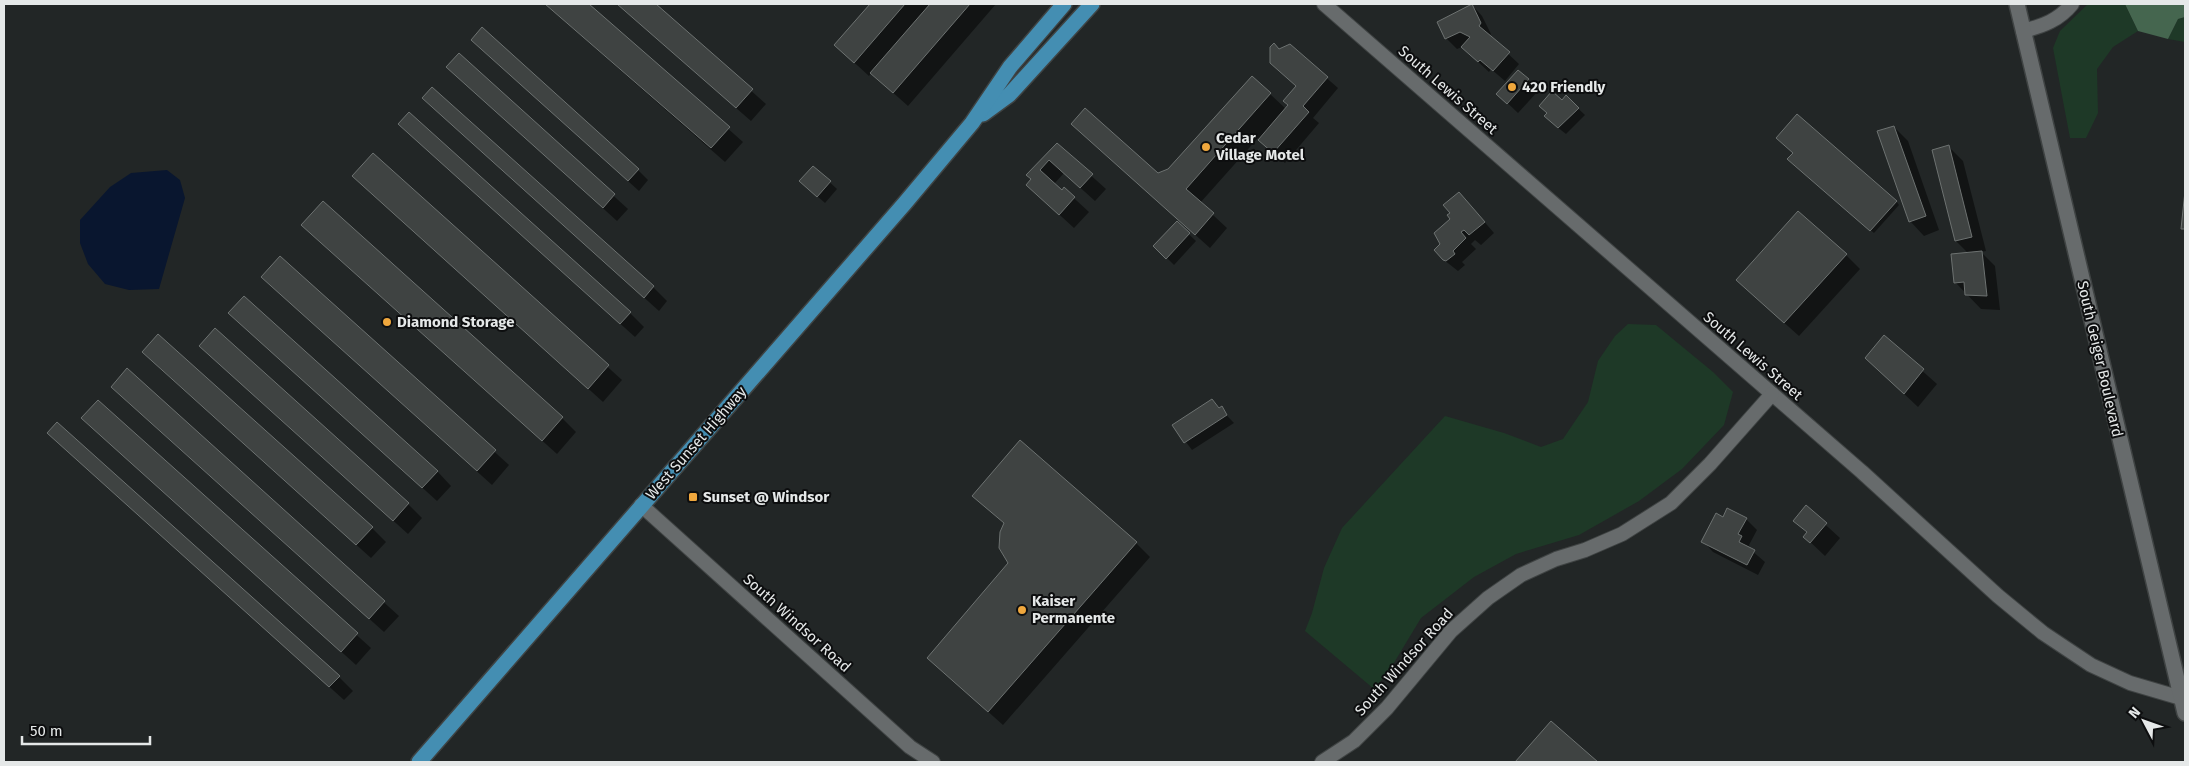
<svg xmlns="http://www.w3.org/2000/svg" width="2189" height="766" font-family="'Fira Sans',sans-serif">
<rect width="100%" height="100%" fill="#222626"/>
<!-- green -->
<g fill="#1e3927">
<polygon points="2088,4 2125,4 2138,31 2113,47 2097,69 2098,113 2086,138 2070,138 2053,48 2060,31"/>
<polygon points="2185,17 2185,42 2168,39 2178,19"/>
<polygon points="1628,324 1656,325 1713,372 1733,392 1724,425 1682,469 1639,501 1579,535 1516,554 1474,577 1421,618 1389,671 1374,689 1305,631 1312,613 1324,568 1342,528 1445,416 1504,433 1541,447 1563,439 1588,402 1598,361 1615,336"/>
</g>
<!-- forest -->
<polygon fill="#45664f" points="2125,4 2185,4 2185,17 2178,19 2168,39 2138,31"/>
<!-- water -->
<polygon fill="#09162f" points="167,170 180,180 185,198 159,289 129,290 105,284 88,264 80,243 80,220 110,187 131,173"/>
<!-- shadow -->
<g fill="#0007">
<polygon points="545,4 588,4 743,142 725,162"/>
<polygon points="617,4 654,4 766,104 751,121"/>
<polygon points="871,4 996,4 908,106 871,73 869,76 835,45"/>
<polygon points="1472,5 1482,16 1491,34 1489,36 1519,64 1505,81 1491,69 1489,72 1462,47 1457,49 1446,38"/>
<polygon points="1290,46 1338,88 1313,118 1319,123 1285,163 1258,138 1200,203 1227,228 1210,248 1087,138 1158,174 1169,170 1252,77 1286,109 1297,87 1271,63 1279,51"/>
<polygon points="483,50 638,170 648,180 639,191"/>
<polygon points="459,55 628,209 617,221 448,67"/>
<polygon points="1528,80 1538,91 1518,113 1498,94"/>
<polygon points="432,89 653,287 667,301 659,311 438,112"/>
<polygon points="1566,97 1585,115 1566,134 1552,123"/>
<polygon points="1894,127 1908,141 1939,230 1924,236 1910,221"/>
<polygon points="414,138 630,313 644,327 635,337"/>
<polygon points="1057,145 1106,189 1095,201 1064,173 1054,184 1062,192 1064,189 1089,212 1074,228 1027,185"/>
<polygon points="1949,147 1963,161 1986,251 1981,252 1995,266 2000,310 1981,309 1956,283 1968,253 1956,241"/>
<polygon points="373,154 622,380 603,402 353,176"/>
<polygon points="1792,162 1896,201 1899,205 1874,233"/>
<polygon points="813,167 837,189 825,203 808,188"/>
<polygon points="1469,204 1494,233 1481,245 1475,240 1471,244 1476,249 1462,262 1465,265 1458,271 1444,260"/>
<polygon points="1177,223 1196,241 1174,265 1155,246"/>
<polygon points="317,239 562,418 576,432 557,454"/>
<polygon points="1846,255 1860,269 1799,336 1752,294"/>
<polygon points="280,257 509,465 492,485 277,291"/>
<polygon points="230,313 437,471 451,486 437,501"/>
<polygon points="1884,337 1937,384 1918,407 1881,372"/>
<polygon points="200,346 408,504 422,518 408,534"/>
<polygon points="157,366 372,528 386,542 371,558"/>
<polygon points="127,370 399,616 384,632 126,401"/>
<polygon points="1212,400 1234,423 1192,450 1173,425"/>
<polygon points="98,401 371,648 356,665 83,418"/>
<polygon points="48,433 339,677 353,691 344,700"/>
<polygon points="974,496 1136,543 1150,557 1003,725 928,658 1010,563 1005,524"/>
<polygon points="1806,507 1840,538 1825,556 1805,537 1808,533 1795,521"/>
<polygon points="1724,518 1746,519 1757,530 1749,545 1751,550 1765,562 1758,575 1713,552 1703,541"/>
<polygon points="1551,723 1596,762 1516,762"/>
</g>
<!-- building -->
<g fill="#3f4342" stroke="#6d7271">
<polygon points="545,4 589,4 730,127 711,148"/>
<polygon points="617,4 656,4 753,89 736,108"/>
<polygon points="870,4 905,4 854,63 834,45"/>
<polygon points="930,4 970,4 893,93 870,73"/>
<polygon points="1472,4 1481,23 1479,26 1510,52 1493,71 1480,60 1478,62 1461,47 1470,37 1460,32 1445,39 1437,22"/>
<polygon points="482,27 639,169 628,181 471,40"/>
<polygon points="1274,43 1279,49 1290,44 1328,77 1303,106 1309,112 1273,153 1258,140 1288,105 1283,101 1296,86 1270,63 1270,47"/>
<polygon points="459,53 615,194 603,208 446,67"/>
<polygon points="1518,70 1529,79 1507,104 1496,94"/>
<polygon points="1252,76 1271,93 1186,189 1214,213 1195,235 1071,124 1085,108 1158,173 1168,169"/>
<polygon points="432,87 654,286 644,298 422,98"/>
<polygon points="1552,91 1562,100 1566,95 1579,108 1558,128 1544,116 1547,113 1539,106"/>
<polygon points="409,112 631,312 620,324 398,124"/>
<polygon points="1797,114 1897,201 1870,231 1787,159 1793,153 1776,138"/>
<polygon points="1894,126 1926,216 1909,222 1877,131"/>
<polygon points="1057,143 1093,174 1080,188 1049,160 1040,170 1062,190 1064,187 1075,197 1059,215 1026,185 1031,179 1026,175"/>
<polygon points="1949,145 1972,237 1955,241 1932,150"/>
<polygon points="373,153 609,365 588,389 352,176"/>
<polygon points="813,166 831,181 817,197 799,181"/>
<polygon points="2185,191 2185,229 2181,229"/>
<polygon points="1459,192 1485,222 1469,235 1464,230 1461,232 1466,238 1453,251 1455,254 1446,261 1443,260 1434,250 1440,244 1434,233 1450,219 1447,215 1450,213 1443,205"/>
<polygon points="323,201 563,417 542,441 301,225"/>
<polygon points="1798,211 1847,254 1784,323 1736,280"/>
<polygon points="1177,221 1190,233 1166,259 1153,246"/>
<polygon points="1982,251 1987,296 1965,295 1964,282 1954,283 1951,254"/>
<polygon points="280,256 496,450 477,471 261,277"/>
<polygon points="244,296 438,471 422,488 228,313"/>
<polygon points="215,328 409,503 393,521 199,346"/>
<polygon points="158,334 373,527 356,545 142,352"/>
<polygon points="1884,335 1924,369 1904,394 1865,358"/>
<polygon points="127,368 385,601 369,619 111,387"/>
<polygon points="1212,399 1219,408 1222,406 1227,415 1184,443 1172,425"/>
<polygon points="98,400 358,633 341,652 81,418"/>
<polygon points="57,422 340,676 329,687 47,433"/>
<polygon points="1020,440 1137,542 988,712 927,658 1008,563 999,548 1000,532 1004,523 972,496"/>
<polygon points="1806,505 1827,523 1810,543 1803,537 1807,532 1793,521"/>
<polygon points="1727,508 1747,518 1738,534 1742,536 1739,542 1755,550 1747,565 1701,542 1716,513 1723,517"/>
<polygon points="1551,721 1598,762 1515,762"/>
</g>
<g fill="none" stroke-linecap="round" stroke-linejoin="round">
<!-- minor casing -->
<g stroke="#3f4343" stroke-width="16">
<g id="minor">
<polyline points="1324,4 1862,472 1998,596 2043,633 2091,665 2130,683 2181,698"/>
<path d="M 2023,31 C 2043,26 2059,20 2072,4"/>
<polyline points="641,505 910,747 933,762"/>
<polyline points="1322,762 1354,741 1387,708 1451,631 1488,598 1521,575 1556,559 1585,550 1622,534 1671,503 1710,464 1772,394"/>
</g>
</g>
<!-- tertiary casing -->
<g stroke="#3f4343" stroke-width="18">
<polyline id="tertiary" points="2017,4 2185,713"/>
</g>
<!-- primary casing -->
<g stroke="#3f4343" stroke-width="18">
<g id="primary">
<polyline points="983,114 1009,95 1092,4"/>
<polyline points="419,762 905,203 972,123 1010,67 1064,4"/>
</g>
</g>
<!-- minor -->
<use href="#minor" stroke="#676b6c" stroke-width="14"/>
<!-- tertiary -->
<use href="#tertiary" stroke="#676b6c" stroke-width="15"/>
<!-- primary -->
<use href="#primary" stroke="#448eb2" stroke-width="15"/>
</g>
<!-- markers -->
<g fill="#efa73d" stroke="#0d0e0f" stroke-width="2">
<circle cx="1512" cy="87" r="5"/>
<circle cx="1206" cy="147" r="5"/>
<circle cx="387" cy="322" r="5"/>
<rect x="688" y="492" width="10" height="10" rx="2.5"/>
<circle cx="1022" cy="610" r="5"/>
</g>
<g text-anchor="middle" stroke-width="4" stroke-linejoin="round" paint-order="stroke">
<!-- poi labels -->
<g font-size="15" font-weight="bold" fill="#e5e8e8" stroke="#0d0e0f" text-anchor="start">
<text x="1522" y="92">420 Friendly</text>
<text x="1216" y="143">Cedar<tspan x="1216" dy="17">Village Motel</tspan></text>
<text x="397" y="327">Diamond Storage</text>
<text x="703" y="502">Sunset @ Windsor</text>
<text x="1032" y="606">Kaiser<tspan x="1032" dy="17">Permanente</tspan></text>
</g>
<!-- street labels -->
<g font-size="15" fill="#e5e8e8" stroke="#0d0e0f">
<text transform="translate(1448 90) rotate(41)" y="5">South Lewis Street</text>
<text transform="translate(1753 356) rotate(41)" y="5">South Lewis Street</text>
<text transform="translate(2100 359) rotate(77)" y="5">South Geiger Boulevard</text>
<text transform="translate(696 443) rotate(-49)" y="5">West Sunset Highway</text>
<text transform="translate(797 623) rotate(42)" y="5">South Windsor Road</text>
<text transform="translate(1404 662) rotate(-48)" y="5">South Windsor Road</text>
</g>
</g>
<!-- border -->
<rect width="2189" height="766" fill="none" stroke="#e5e8e8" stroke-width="10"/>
<!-- north arrow -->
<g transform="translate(2144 721) rotate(311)" stroke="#0d0e0f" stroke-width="4" paint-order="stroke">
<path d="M0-4L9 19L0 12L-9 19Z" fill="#e5e8e8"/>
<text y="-8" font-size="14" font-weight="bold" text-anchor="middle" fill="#e5e8e8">N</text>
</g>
<!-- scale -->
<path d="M22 736v8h128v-8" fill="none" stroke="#e5e8e8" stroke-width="2.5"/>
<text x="30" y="736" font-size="15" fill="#e5e8e8" stroke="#0d0e0f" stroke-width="4" paint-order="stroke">50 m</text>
</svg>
